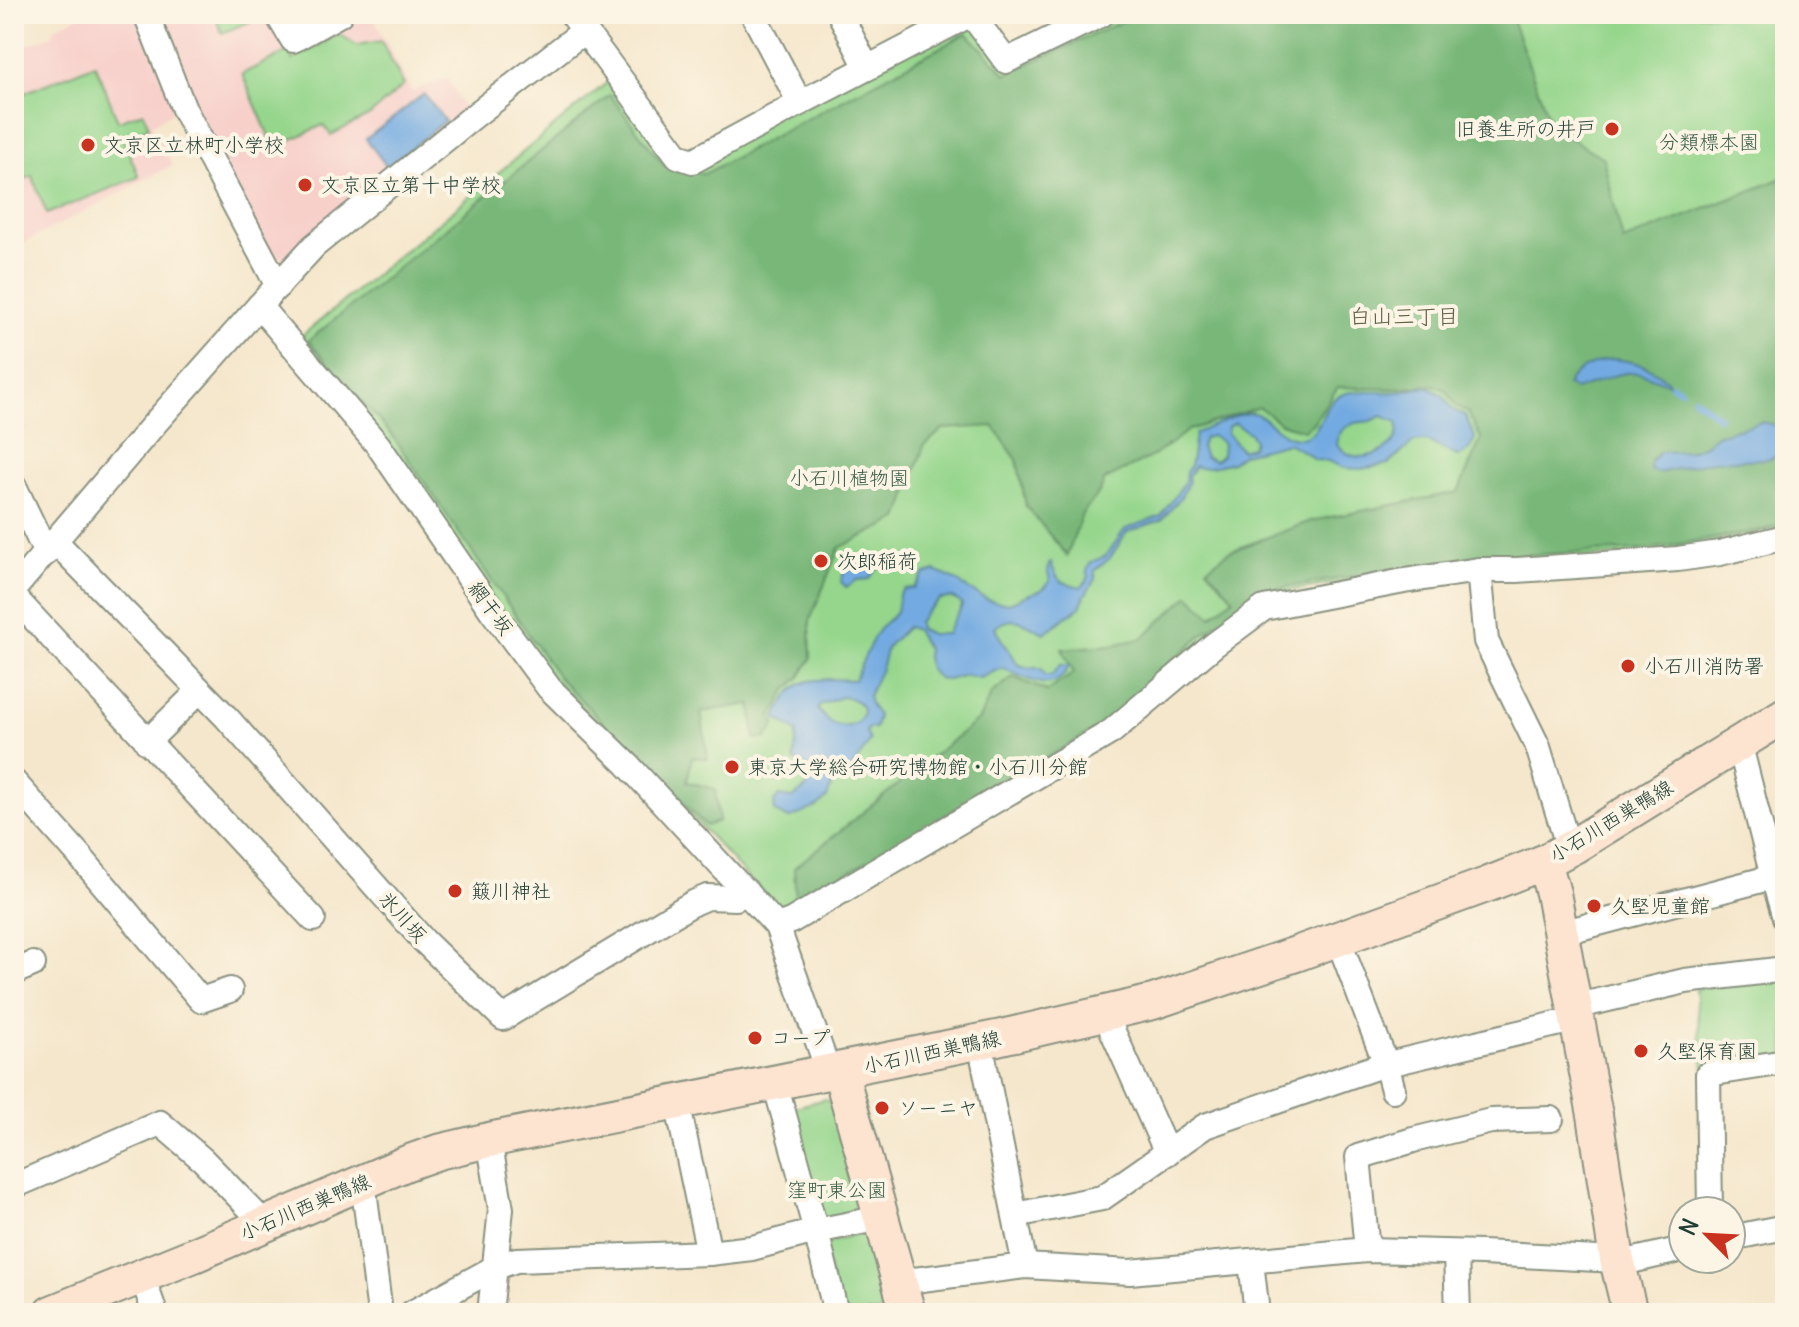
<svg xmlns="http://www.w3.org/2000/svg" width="1799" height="1327" font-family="Delius,'Klee One',sans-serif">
<rect width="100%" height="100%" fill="#fcf5e5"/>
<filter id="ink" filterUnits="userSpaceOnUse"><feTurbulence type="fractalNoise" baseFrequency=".0125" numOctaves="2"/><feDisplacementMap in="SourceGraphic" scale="16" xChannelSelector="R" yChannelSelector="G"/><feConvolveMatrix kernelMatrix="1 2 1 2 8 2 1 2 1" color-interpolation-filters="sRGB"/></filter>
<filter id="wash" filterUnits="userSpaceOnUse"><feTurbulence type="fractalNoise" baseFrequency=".006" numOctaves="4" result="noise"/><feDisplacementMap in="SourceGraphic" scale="32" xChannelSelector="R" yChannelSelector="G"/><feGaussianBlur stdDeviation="1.8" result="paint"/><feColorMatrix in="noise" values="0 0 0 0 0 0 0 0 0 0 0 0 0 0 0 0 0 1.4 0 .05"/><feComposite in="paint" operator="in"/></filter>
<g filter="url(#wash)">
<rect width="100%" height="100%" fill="#f5e7cc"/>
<!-- built -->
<g fill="#f7d0ca">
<polygon points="83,14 140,14 178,109 151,125 173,165 14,248 14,51 54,34 52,29"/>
<polygon points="152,14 272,14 291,47 353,14 372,14 412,92 447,77 463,107 462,117 286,259 271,254 192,111"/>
</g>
<!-- green -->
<g fill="#95d68c" stroke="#5a8a60" stroke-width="2">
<polygon points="214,14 262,14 264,16 222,33"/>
<polygon points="1119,14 1785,14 1785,528 1644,555 1473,561 1265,595 1208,638 1103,730 783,916 685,809 553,679 298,339 609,81 671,159 970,21 1004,66"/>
<polygon points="339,34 357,45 381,41 404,85 370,115 331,135 323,125 274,148 242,74 288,51 293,60"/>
<polygon points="95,64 118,121 143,112 149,127 123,138 139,177 47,214 32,176 14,183 14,97"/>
<polygon points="1785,976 1785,1058 1704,1070 1695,989"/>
<polygon points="825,1099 841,1111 868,1203 861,1215 819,1225 788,1109"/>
<polygon points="868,1230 892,1294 885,1309 877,1313 840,1313 822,1245"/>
</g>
<!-- forest -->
<polygon fill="#78b778" stroke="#4c7a56" stroke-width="2" points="1139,14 1510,14 1552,127 1603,158 1623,241 1785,177 1785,523 1768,529 1645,550 1473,557 1263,591 1203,634 1103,725 796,902 794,868 979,719 992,693 1013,677 1047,691 1074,673 1062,649 1111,645 1141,639 1189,595 1212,616 1233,598 1207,568 1228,552 1311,521 1458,492 1481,439 1468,412 1456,406 1446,390 1434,385 1397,389 1338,387 1312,424 1304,430 1280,423 1259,407 1189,430 1153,456 1105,480 1100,491 1082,514 1067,556 1026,506 1017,460 993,426 943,429 924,446 899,519 839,548 810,621 811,659 800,677 785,692 771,718 776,724 766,738 755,739 751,704 701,712 708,759 692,757 687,782 715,789 719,821 706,826 558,677 391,434 308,341 610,95 663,164 704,174 967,33 1006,74"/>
<!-- water -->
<g fill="#73aae1" stroke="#49748a" stroke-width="2" fill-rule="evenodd">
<polygon points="424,94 445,121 387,167 366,139"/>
<path d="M 1612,359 C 1639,362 1652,366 1672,385 C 1661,381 1650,376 1640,373 C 1620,369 1594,385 1575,390 L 1567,385 C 1576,368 1594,362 1612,359 Z"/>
<path d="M 1427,387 L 1443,395 L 1453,410 L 1465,415 L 1475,438 C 1471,447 1468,454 1457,456 L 1427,441 L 1414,442 L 1388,464 L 1361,469 L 1344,468 L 1328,461 L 1315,460 L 1308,454 L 1288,443 L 1243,454 L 1232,462 L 1216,466 L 1200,468 L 1195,466 L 1188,476 L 1189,481 L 1181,497 L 1162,520 L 1127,532 L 1110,558 L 1095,570 L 1095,580 L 1085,595 L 1080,607 L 1044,633 C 1026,624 1014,613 995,627 C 1000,642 1011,649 1017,664 L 1029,668 L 1041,668 L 1045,675 L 1052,675 L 1060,665 L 1069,665 C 1056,699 1026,677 1002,668 L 980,678 L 965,675 L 948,680 L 940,679 L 930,671 L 926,658 L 927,649 L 916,630 L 907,627 L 887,647 L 881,669 L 868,696 L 870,704 L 878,716 L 875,728 L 869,728 L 866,731 L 870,741 L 851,769 L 834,779 L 827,798 L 817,807 L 789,819 L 775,812 L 774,802 L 779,796 L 793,798 L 806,788 L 816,777 L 807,766 L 794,760 L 797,732 L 776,718 C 780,706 791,688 803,683 C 814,678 842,679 854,680 C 862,665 868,646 877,632 C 889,614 898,622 899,594 L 904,589 L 914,588 L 924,574 L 935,571 C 942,574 951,577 958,582 C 972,591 988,603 1005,603 C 1013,604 1022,596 1030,594 C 1039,591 1045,590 1050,580 L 1048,572 L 1049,564 L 1051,562 C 1057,583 1062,583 1082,587 L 1089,577 L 1087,570 L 1091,562 L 1106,556 L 1125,529 L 1161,516 L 1185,482 L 1186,472 L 1190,466 L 1192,457 L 1195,433 C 1211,428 1237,412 1253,413 C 1267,414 1279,440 1301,438 C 1323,435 1321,402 1341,395 C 1358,388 1379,394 1397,392 C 1407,391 1417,388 1427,387 ZM 1382,416 L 1397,422 C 1403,444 1379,456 1360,457 C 1352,457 1343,451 1337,445 L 1339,434 L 1347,426 L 1354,423 L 1371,421 ZM 1235,423 L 1249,433 L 1254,440 L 1252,447 L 1241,450 L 1227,433 L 1228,427 ZM 1211,436 L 1218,439 L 1223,444 L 1222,455 L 1215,461 L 1205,457 L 1201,447 L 1204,438 ZM 952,598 L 960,602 L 962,605 C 959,616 950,620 947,634 L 931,634 L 919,629 L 918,622 L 927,611 L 940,599 ZM 841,697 C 881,700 859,736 833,724 C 827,721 823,715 818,710 L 820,705 Z"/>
<polygon points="1761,422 1785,427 1785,453 1769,459 1712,461 1658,473 1650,470 1651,461 1660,452 1690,451 1705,445 1717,435"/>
<polygon points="876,557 882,562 869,579 857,580 846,587 841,582 844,572"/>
</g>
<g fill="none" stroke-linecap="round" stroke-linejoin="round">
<!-- stream -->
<g stroke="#73aae1" stroke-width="6">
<polyline points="1672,385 1681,390"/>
<polyline points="1694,398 1719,417"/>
</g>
</g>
</g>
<g filter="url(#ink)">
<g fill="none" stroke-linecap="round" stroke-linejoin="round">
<!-- street casing -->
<g stroke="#8a9280" stroke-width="28">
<g id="street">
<polyline points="146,14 184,109 278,286"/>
<polyline points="277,14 293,40 340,14"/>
<polyline points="572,14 678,156 693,161 800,103 971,14 1006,61 1102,14"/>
<polyline points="753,14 800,103"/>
<polyline points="840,14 867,68"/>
<polyline points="259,306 378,445 492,611 549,688 627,764 777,926 829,1073"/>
<polyline points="14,486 46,553"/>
<polyline points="56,542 227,718 424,941 503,1018 693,903 707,897 736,898 746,891"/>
<polyline points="1479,570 1486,641 1538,747 1569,849"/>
<polyline points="14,589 156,422 259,306 314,246 474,116 584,31"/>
<polyline points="14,597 313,919"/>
<polyline points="147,742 199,691"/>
<polyline points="1739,742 1773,877 1785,918"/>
<polyline points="14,782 78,854 201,1000 230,990"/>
<polyline points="777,926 791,921 1111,732 1214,645 1264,608 1404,581 1479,570 1517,570 1678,559 1720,553 1785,537"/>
<polyline points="1561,933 1773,877 1785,871"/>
<polyline points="1338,939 1386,1064 1393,1090"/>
<polyline points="14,972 33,964"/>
<polyline points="1574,1007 1685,981 1785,969"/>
<polyline points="1105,1014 1167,1153"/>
<polyline points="980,1042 1025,1266"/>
<polyline points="775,1083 816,1231 836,1313"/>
<polyline points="677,1102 709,1253"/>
<polyline points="489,1140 501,1209 490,1313"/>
<polyline points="363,1182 380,1313"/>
<polyline points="14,1186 160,1123 203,1160 266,1225"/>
<polyline points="1710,1211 1708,1074 1785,1062"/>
<polyline points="1015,1215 1102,1198 1205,1126 1376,1067 1577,1019"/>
<polyline points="1731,1238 1785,1227"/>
<polyline points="1367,1250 1358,1157 1413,1140 1491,1121 1551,1119"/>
<polyline points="1456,1254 1458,1313"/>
<polyline points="1251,1262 1257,1313"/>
<polyline points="142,1276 155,1313"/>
<polyline points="898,1282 1025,1266 1130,1272 1367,1250 1482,1253 1617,1260 1635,1260 1683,1249"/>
<polyline points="412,1313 496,1267 516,1260 709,1253 752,1248 816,1231 881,1218"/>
</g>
</g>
<!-- secondary casing -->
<g stroke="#8a9280" stroke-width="38">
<g id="secondary">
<polyline points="1544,862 1553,893 1595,1115 1617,1260 1630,1313"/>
<polyline points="840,1071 908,1313"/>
<polyline points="51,1313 194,1255 407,1163 438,1152 489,1140 997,1038 1153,1002 1296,954 1489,884 1544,862 1574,846 1785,715"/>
</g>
</g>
<!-- street -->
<use href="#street" stroke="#fff" stroke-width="24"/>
<!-- secondary -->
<use href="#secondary" stroke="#fde4d1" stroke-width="34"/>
</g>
</g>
<!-- markers -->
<g fill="#c8321e" stroke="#fcf5e5" stroke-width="3">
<circle cx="1612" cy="129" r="8"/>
<circle cx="88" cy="145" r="8"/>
<circle cx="305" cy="185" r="8"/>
<circle cx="821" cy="561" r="8"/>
<circle cx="1628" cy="666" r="8"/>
<circle cx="732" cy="767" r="8"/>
<circle cx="455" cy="891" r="8"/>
<circle cx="1594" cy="906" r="8"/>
<circle cx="755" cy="1038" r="8"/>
<circle cx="1641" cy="1051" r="8"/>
<circle cx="882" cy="1108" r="8"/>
</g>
<g text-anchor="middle" stroke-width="8" stroke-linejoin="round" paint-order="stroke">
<!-- poi labels -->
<g font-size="20" fill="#1f3d34" stroke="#fcf5e5" text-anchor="start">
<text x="1596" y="136" text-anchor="end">旧養生所の井戸</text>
<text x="104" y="152">文京区立林町小学校</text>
<text x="321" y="192">文京区立第十中学校</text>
<text x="837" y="568">次郎稲荷</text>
<text x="1644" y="673">小石川消防署</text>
<text x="748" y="774">東京大学総合研究博物館・小石川分館</text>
<text x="471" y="898">簸川神社</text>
<text x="1610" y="913">久堅児童館</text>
<text x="771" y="1045">コープ</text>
<text x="1657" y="1058">久堅保育園</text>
<text x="898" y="1115">ソーニヤ</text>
</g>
<!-- park labels -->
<g font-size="20" fill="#375c46" stroke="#fcf5e5">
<text x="1709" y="149">分類標本園</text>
<text x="849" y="485">小石川植物園</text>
<text x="837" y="1197">窪町東公園</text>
</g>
<!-- street labels -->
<g font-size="20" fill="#1f3d34" stroke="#fcf5e5">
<text transform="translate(491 608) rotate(54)" y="7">網干坂</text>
<text transform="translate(1611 821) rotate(-31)" y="7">小石川西巣鴨線</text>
<text transform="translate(403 917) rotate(48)" y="7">氷川坂</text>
<text transform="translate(932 1052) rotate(-12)" y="7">小石川西巣鴨線</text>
<text transform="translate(305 1207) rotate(-23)" y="7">小石川西巣鴨線</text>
</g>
<!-- neighbourhood labels -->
<g font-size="22" fill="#626046" stroke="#fcf5e5">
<text x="1404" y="324">白山三丁目</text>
</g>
</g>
<!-- margin -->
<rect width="1799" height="1327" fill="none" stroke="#fcf5e5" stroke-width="48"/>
<!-- north arrow -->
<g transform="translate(1707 1235) rotate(294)"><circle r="38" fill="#fcf5e5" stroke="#a4ab9e" stroke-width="2"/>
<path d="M0-6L14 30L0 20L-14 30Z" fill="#c8321e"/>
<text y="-12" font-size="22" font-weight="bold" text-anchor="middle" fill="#1f3d34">N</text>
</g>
</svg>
